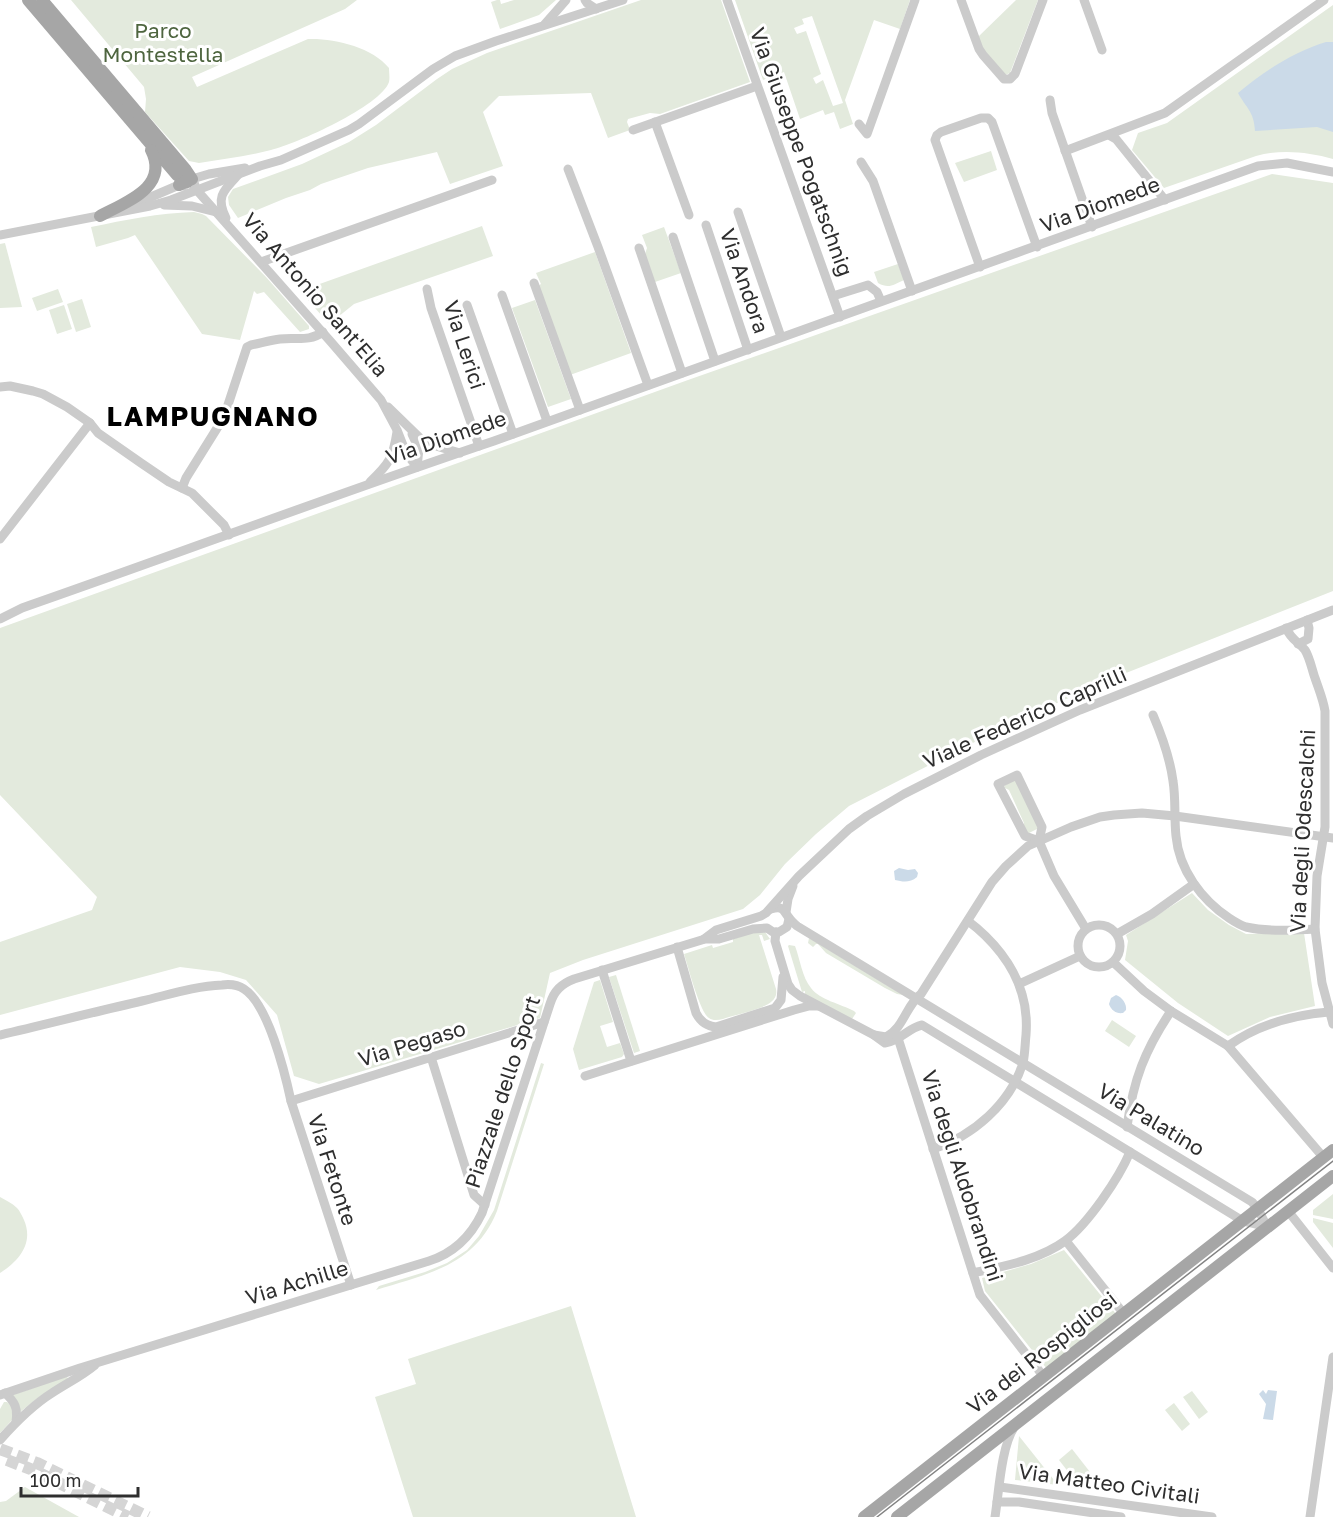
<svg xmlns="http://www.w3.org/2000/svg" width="1333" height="1517" font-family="'Golos Text',sans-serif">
<rect width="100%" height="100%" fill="#fff"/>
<!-- green -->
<g fill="#e3eadd" fill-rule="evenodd">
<path d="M 71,0 L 357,0 L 345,9 L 192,77 L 197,87 L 308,39 C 334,38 372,47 389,68 C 389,72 390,78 389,82 C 381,106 296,144 271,150 C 248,156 223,159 199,163 L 189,161 L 145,112 L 146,99 L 144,87 Z"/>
<polygon points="497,0 500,0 501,4 514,0 556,0 539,15 500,29 491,2"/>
<polygon points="641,0 721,0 750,82 660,114 650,113 628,119 627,122 630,130 608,138 591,93 499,96 483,112 503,166 450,184 437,152 368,168 321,184 310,190 286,198 238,218 229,205 228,197 233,189 302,164 349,142 376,125 437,79 452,69 487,53"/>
<path d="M 735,0 L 910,0 L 900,29 L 874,20 L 845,100 L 853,124 L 840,129 L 834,112 L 825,115 L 823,110 L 800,119 L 784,72 L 763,80 ZM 812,16 L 843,103 L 833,106 L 823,80 L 816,84 L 813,78 L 821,74 L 806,31 L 797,34 L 794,28 L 804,24 L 802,19 Z"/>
<polygon points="1016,0 1038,0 1010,73 1005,75 986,55 978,37"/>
<path d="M 1333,5 L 1333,159 C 1308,152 1281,149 1256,156 L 1164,188 L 1132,150 L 1138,133 L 1167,123 Z"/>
<polygon points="991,151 997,170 964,182 955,163"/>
<polygon points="1272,174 1333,183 1333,591 1126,673 1018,720 849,806 816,834 785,864 760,895 743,909 583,960 550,973 540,1018 511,1027 319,1084 294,1076 277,1015 246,980 220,972 180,967 0,1015 0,942 92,910 97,897 0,795 0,628 688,380"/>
<path d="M 194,212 L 202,214 L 206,216 L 266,277 L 309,326 L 309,329 L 300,332 L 264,292 L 257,294 L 254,291 L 240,340 L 202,334 L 135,235 L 128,238 L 96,247 L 91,227 C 125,220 159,213 194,212 Z"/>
<polygon points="482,226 493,256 354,304 333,321 330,325 300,291"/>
<polygon points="664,227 681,273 655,282 645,254 647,248 642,235"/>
<polygon points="5,243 22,307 0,308 0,244"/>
<polygon points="595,252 631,353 570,375 538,286 541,284 536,273"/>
<path d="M 898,264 L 904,280 C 893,285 889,289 878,283 L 874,272 Z"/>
<polygon points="58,289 63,302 37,311 32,298"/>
<polygon points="82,299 91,327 76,332 67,304"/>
<polygon points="535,300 571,399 548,407 512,308"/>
<polygon points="64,305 72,329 57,334 49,310"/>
<polygon points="1017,778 1039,828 1027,834 1023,827 1024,823 1009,790 1005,788 1004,786"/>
<polygon points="1192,893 1208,910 1229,925 1246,934 1304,933 1315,1006 1270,1017 1228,1036 1178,1003 1125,960 1128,941 1126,935"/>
<path d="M 755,932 L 765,932 L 770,939 L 764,941 L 762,935 L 759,935 L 776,989 C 777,994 776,998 771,1002 C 764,1009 734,1015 723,1019 C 718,1020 713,1021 709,1018 C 700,1013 688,966 684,954 L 712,945 L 713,948 L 733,942 L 733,939 Z"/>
<polygon points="809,938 903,995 897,994 885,988 826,953 818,944 816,944 813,947 808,943"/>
<path d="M 789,945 L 795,946 C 800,959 802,977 811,988 C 820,1000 841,1004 854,1011 L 856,1013 L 852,1019 L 805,995 L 805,991 L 802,992 L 788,946 Z"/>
<polygon points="616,975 640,1051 634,1053 609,977"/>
<polygon points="600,980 613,1022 600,1026 607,1047 620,1043 624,1054 622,1057 579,1070 573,1049 594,982"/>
<polygon points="1112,1020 1136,1036 1129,1047 1105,1031"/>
<path d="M 541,1063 L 544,1064 L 497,1211 C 475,1266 427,1274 376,1290 L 379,1286 L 425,1272 L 447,1263 L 467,1250 L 479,1236 L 494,1210 Z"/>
<polygon points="1333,1194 1333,1219 1313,1215 1313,1210"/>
<path d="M 0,1197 C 5,1200 12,1203 17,1208 C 20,1211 22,1216 24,1220 C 34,1243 19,1261 0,1273 Z"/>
<polygon points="1313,1218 1333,1223 1333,1248 1313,1222"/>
<polygon points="1064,1250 1116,1314 1047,1369 985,1291 982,1278 1031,1264"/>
<polygon points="571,1306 636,1517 413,1517 375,1397 416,1384 408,1359"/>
<polygon points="67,1376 68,1379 39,1397 20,1412 13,1395"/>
<polygon points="1192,1391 1208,1412 1199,1419 1183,1397"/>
<polygon points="4,1402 7,1402 11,1405 13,1419 0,1433 0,1409"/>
<polygon points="1174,1403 1190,1424 1182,1431 1165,1410"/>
<polygon points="1019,1436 1058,1485 1015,1480"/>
<polygon points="1072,1449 1090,1472 1076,1482 1059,1460"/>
<polygon points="25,1487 79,1517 0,1517 0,1502 6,1501"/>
</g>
<!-- water -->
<g fill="#cbdae8">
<path d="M 1326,42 L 1333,42 L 1333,132 L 1317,127 L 1255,131 C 1254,111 1246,108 1238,93 C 1263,72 1295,51 1326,42 Z"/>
<path d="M 899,868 L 908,870 L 915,869 L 918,873 L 917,877 C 910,883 903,882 895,880 L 894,871 Z"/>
<path d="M 1116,995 C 1122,997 1127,1004 1126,1010 L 1123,1013 C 1116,1014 1111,1010 1109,1004 L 1111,998 Z"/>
<polygon points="1263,1390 1266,1394 1268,1390 1277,1391 1273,1420 1263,1419 1266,1404 1259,1394"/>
</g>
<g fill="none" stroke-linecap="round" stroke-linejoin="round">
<!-- major-tunnel -->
<g stroke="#d5d5d5" stroke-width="12" stroke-dasharray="12 6" stroke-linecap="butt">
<polyline points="0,1449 37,1463 148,1517"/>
<polyline points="7,1460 33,1470 128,1517"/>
</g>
<!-- minor -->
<g stroke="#cbcbcb" stroke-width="9">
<polyline points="585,0 587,3 596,9"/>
<polyline points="727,0 840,317"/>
<polyline points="961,0 979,49 983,55 1004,79 1010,79 1015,74 1043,0"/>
<polyline points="1084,0 1102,50"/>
<polyline points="545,24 566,0"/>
<polyline points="1050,100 1052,113 1092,227"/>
<polyline points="655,122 689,215"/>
<polyline points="859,124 867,134 915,0"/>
<polyline points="633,130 757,86"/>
<polyline points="1109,135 1116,139 1165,200"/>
<polyline points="1065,151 1165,113 1324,0"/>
<polyline points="861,162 873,181 912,291"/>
<polyline points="568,169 598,247 648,385"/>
<polyline points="195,185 192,179 209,174 245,168"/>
<polyline points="194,187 331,342 381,400 397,430 406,453 417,467"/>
<polyline points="164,205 192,206 216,212"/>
<polyline points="130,206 179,185 184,186"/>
<polyline points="738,212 781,337"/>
<path d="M 226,218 C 215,197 224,190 238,175"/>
<polyline points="706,225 748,350"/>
<polyline points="0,235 150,206 171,200 260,166 281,160 349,130 359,124 433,69 455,56 496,41 623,0"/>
<polyline points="673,237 715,361"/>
<polyline points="639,248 682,373"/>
<polyline points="261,262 492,180"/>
<polyline points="980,267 935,140 937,135 941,132 981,118 988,118 992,122 1037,247"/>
<polyline points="534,283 580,410"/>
<polyline points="427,289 431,308 479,446"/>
<polyline points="502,295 547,421"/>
<polyline points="833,296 868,285 877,292 881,301"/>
<polyline points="467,305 513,434"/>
<polyline points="0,387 10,386 33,391 43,394 67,407 90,423 98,433 141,463 169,482 192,493 224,525 229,535"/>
<polyline points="388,407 422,440 429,444 460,453"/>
<polyline points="412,434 419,449 417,467"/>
<path d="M 370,482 C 389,464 393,458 397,432"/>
<path d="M 182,488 L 186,478 L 224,417 L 247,347 L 251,345 C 261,343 271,340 280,339 C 296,337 309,342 323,332"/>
<polyline points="0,539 90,423"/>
<path d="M 0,619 L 22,608 C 180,553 336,494 494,441 L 1258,166 L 1287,163 L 1333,172"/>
<path d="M 1286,628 C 1292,641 1298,641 1305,650 C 1310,658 1312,670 1315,678 C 1319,690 1323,699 1325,711 L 1325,827 L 1317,876 L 1315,929 L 1322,983 L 1333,1024"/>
<polyline points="1298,644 1308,639 1309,628 1307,620"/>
<path d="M 1153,715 C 1162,736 1170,758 1173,781 C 1176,799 1174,818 1176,836 C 1179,870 1202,900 1229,918 C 1235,922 1240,925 1246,927 C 1268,932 1292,930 1315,929"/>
<polyline points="1039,841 1025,836 998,784 1017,775 1042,827 1039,841 1054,876 1086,929"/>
<path d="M 771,909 C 784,905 783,911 790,919 C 792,922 795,924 797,926 L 1252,1202 L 1258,1209 L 1267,1227"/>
<polyline points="786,912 788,899 793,886"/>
<circle cx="1099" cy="946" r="21"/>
<path d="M 776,932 L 775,941 L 788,984 L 792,990 L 800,996 L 874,1035 L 885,1043 C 900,1041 908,1028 922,1025 L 1243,1221 L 1267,1227"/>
<polyline points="1117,934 1152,914 1194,884"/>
<polyline points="704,939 716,930 761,916 766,913 799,876 849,829 867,816 904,794 981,755 1080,710 1333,610"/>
<path d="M 677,947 L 696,1013 C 700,1021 706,1026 716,1027 L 775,1008 L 781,1000 L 783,977"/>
<polyline points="1113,962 1144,991 1171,1011 1228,1046 1324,1158"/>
<polyline points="602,970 631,1061"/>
<polyline points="1019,984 1080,956"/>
<path d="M 0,1035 C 47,1024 94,1012 142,1001 C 168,995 195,986 222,985 C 230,984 238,985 244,989 C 268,1004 285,1073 291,1101 L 351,1285"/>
<path d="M 874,1035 L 886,1037 C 904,1028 906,1005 921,994 L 992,882 L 1006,866 L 1028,846 L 1071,827 L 1100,817 L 1114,815 L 1142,813 L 1175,816 L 1333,838"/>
<polyline points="897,1035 978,1289 980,1295 1044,1377"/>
<path d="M 1228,1046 C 1257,1025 1293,1015 1329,1012"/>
<polyline points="431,1057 474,1195 485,1205"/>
<polyline points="585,1076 794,1010 809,1006 817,1006"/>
<polyline points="291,1101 544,1022"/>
<path d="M 1127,1127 C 1133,1080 1145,1050 1171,1011"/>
<path d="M 933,1149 C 973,1136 1010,1104 1023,1063 C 1025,1054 1025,1044 1026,1035 C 1027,1021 1026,1007 1022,994 C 1014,965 992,939 968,921"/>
<polyline points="1288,1211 1333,1268"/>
<polyline points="1066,1241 1124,1314"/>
<path d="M 973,1273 C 1004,1266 1039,1260 1065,1241 C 1088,1224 1119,1178 1130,1152"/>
<path d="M 5,1393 C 15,1402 18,1408 16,1422"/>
<path d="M 0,1395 L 80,1368 L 429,1261 C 454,1253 471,1236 482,1213 L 550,1004 C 554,991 561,984 574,979 L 705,939 L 719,939 L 753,929 L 767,928 L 773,932 L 779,932 L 787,927 L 789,919"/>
<path d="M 0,1440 C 15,1423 33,1405 52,1393 C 67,1383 82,1376 95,1365"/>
<polyline points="1000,1487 1212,1517"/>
<polyline points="997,1502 1019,1502 1121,1517"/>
<path d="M 995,1517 C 999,1492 1001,1446 1015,1426"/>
<polyline points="1310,1517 1333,1357"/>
</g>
<!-- major -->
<g stroke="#a6a6a6" stroke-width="12">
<polyline points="28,0 177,175 187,182"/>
<polyline points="42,0 186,170 192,179 179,185"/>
<path d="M 100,216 C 126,202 170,187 151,150"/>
<polyline points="864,1517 1333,1150"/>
<polyline points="897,1517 1333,1176"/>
</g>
<!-- tram -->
<polyline stroke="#838383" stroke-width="1.5" points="877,1517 1333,1161"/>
</g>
<g text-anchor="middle" stroke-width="6" stroke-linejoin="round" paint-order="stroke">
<!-- park labels -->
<g font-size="21" fill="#4e653f" stroke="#fff">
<text x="163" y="38">Parco<tspan x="163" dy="24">Montestella</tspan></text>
</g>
<!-- street labels -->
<g font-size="21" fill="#2e2e2e" stroke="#fff">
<text transform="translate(801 152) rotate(70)" y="7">Via Giuseppe Pogatschnig</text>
<text transform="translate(1100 205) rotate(-20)" y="7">Via Diomede</text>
<text transform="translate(744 281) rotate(71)" y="7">Via Andora</text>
<text transform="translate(315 295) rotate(49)" y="7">Via Antonio Sant'Elia</text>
<text transform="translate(464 345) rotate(72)" y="7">Via Lerici</text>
<text transform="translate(446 438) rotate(-19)" y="7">Via Diomede</text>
<text transform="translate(1025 718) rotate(-24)" y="7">Viale Federico Caprilli</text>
<text transform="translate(1303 831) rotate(-87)" y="7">Via degli Odescalchi</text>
<text transform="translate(412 1044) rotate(-17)" y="7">Via Pegaso</text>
<text transform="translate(503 1092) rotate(-72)" y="7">Piazzale dello Sport</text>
<text transform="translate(1151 1120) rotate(31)" y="7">Via Palatino</text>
<text transform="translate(332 1170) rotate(72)" y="7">Via Fetonte</text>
<text transform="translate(962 1176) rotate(72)" y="7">Via degli Aldobrandini</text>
<text transform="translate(297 1283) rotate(-17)" y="7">Via Achille</text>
<text transform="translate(1042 1353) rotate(-38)" y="7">Via dei Rospigliosi</text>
<text transform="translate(1109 1484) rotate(8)" y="7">Via Matteo Civitali</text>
</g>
<!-- district labels -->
<g font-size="27" font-weight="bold" letter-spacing="1.5" fill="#000" stroke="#fff">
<text x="213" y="426">LAMPUGNANO</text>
</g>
</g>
<!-- scale -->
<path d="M21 1487v9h117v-9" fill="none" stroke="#2e2e2e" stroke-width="3"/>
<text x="30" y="1487" font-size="18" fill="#2e2e2e" stroke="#ffffff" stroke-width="4.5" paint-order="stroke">100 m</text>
</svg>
